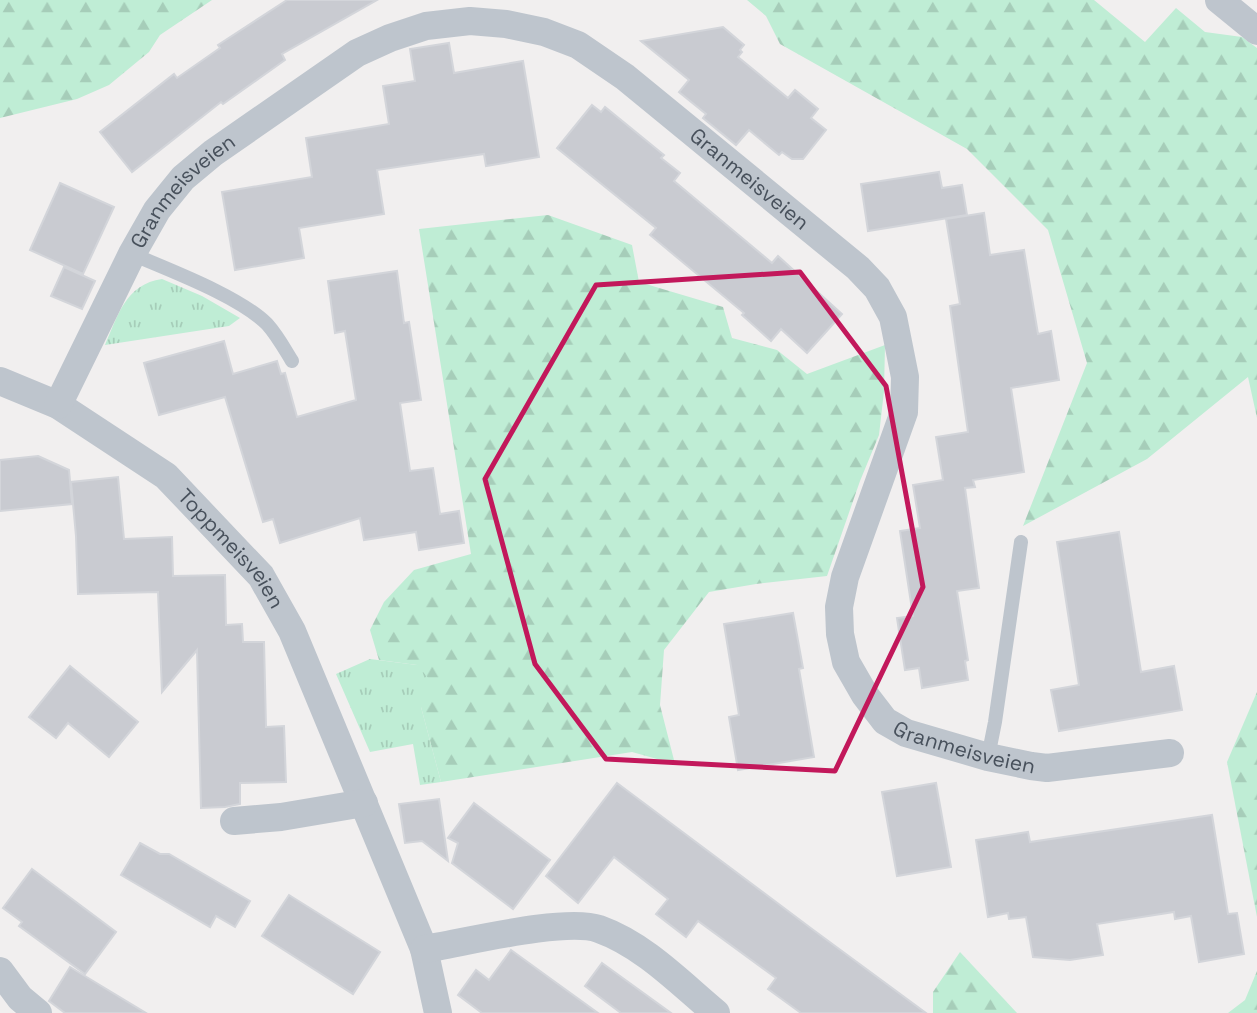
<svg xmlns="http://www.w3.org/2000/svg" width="1257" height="1013" font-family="'Space Grotesk',sans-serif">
<defs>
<pattern id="forest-firs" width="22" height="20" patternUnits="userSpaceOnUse" patternTransform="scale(1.75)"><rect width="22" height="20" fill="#bfedd5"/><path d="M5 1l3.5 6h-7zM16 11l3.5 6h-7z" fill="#a6cdb9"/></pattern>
<pattern id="park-tufts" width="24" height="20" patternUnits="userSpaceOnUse" patternTransform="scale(1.75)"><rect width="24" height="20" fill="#bfedd5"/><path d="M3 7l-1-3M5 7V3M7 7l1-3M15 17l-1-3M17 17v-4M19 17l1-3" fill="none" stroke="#a6cdb9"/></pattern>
</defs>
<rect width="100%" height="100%" fill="#f1efef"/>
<!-- forest -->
<g fill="url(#forest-firs)">
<polygon points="0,0 212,0 160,35 149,52 109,85 77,99 0,118"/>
<polygon points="747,0 1094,0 1145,42 1176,8 1205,32 1242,37 1257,48 1257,418 1248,377 1147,459 1023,526 1087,363 1048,230 967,149 780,44 766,16"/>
<polygon points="548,215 632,245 639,282 723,307 732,338 777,350 807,374 885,345 884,391 879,435 860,481 827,576 756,584 709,592 664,650 660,705 675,764 632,752 441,782 421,707 417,665 379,660 370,630 384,602 414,570 471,554 419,229"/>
<polygon points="1257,692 1257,917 1227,762"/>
<polygon points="960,952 1017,1013 933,1013 933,992"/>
<polygon points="1257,971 1257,1013 1228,1013 1245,1000"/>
</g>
<!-- park -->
<g fill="url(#park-tufts)">
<path d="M 162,279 L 202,296 L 240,318 L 229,326 L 105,345 C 118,315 126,284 162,279 Z"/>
<polygon points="370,659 417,665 436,687 421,707 441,782 420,785 413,744 370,752 336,674"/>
</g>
<!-- building -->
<g fill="#c9cbd1" stroke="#d3d5da" stroke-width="2">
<polygon points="287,0 377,0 282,54 285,60 223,104 221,102 132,172 100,132 174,74 177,78 220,48 218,45"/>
<polygon points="723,27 744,45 740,50 742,52 738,57 788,98 795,90 818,109 811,118 826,130 803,159 792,159 782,152 779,155 749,130 736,145 703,118 706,114 679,92 689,80 641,41"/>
<polygon points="449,43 454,73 523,61 539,157 486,166 484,154 377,170 384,214 299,228 304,258 235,270 222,192 312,177 306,138 389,124 383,86 415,81 410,49"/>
<polygon points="592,105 601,112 605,107 664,155 661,158 680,173 674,181 772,263 778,256 842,314 807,353 781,329 771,341 742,315 744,313 650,235 656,228 557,148"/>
<polygon points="939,172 942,188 962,185 967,215 868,231 861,184"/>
<polygon points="60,183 114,207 83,274 30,250"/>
<polygon points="984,213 990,255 1024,250 1038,334 1051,331 1059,380 1011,388 1024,472 973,480 975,487 965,488 979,588 957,591 968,660 965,661 968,680 922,688 919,668 905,670 897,618 913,616 900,531 920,528 913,485 943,480 936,437 968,432 950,306 960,304 946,219"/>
<polygon points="64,267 95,281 82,309 51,296"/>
<polygon points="397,271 404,323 409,322 421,400 400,403 410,471 433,468 440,514 459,511 464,543 419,550 416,532 364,540 360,518 280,543 273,519 263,522 225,397 159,415 144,363 224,341 233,374 277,361 281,374 285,373 297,417 356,400 345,331 335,333 328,281"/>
<polygon points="38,456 69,470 72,504 0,511 0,460"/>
<polygon points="118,477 124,539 172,537 173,576 225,575 226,625 242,624 243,642 264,642 266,727 284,726 286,782 240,783 240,804 225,807 201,808 197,650 162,692 158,592 78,594 76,536 71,482"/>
<polygon points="1119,532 1141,672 1174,666 1182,710 1059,731 1051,690 1079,685 1057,542"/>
<polygon points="793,613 803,668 799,669 814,757 738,770 729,717 739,715 724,624"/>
<polygon points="70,666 138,722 109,757 68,723 56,738 29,717"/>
<polygon points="617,783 812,929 926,1013 801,1013 768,989 776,978 698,921 686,937 656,914 668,899 614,857 578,903 546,876"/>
<polygon points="936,783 951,867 897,876 882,792"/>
<polygon points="439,799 448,861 422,841 405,843 399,804"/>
<polygon points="474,803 550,860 513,909 452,863 458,843 448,838"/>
<polygon points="1212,815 1228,914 1237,913 1244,954 1199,962 1191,916 1175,919 1174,912 1097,924 1103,955 1070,960 1033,957 1026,917 1009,919 1008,913 988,917 976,840 1028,832 1030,842"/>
<polygon points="140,843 160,854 169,854 250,901 235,927 216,916 210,927 121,875"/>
<polygon points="32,869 116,932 85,974 19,926 22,922 3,908"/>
<polygon points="289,895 380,952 353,994 262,936"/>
<polygon points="511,950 551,979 598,1013 482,1013 458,995 476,970 489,980"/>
<polygon points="602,963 671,1013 621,1013 585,986"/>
<polygon points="70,967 146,1013 65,1013 49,1001"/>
</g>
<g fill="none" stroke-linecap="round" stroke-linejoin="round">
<!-- service -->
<g stroke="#bec5cd" stroke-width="14">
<path d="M 132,254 C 169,270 239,296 267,324 C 277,335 284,348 292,361"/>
<polyline points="988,757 995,722 1021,542"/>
</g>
<!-- minor -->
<g stroke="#bec5cd" stroke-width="28">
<polyline points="1219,0 1257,31"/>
<path id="s1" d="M 0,381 L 58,405 L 166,476 L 261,576 L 292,631 L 424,949 L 438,1013"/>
<path id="s2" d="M 58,405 L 132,254 L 157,210 L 183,178 L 213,153 L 357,53 L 390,38 L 426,26 L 470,21 L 506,24 L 544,32 L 578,45 L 625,77 L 858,268 L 877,288 L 893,317 L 905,377 L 904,412 L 845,577 L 839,607 L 840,634 L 846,662 L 865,695 L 885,721 L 906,733 L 988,757 L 1031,766 L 1047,768 L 1170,753"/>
<polyline points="234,821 281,817 364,803"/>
<path d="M 424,949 C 463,943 565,917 599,929 C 644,945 680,983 716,1013"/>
<polyline points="0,971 20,998 38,1013"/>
</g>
</g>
<!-- marked area -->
<path fill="none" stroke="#c2185b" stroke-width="5" stroke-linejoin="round" d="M 800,272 L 886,386 L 923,587 L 835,771 L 606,759 L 535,664 L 485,479 L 596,285 Z"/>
<g text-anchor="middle" stroke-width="7" stroke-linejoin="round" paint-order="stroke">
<!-- street labels -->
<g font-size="21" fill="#48515c" stroke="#fff">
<text dy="7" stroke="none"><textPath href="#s2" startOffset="922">Granmeisveien</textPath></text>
<text dy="7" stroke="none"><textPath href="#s2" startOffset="250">Granmeisveien</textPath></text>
<text dy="7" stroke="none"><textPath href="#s1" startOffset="290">Toppmeisveien</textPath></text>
<text dy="7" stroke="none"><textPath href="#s2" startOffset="1636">Granmeisveien</textPath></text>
</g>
</g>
</svg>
